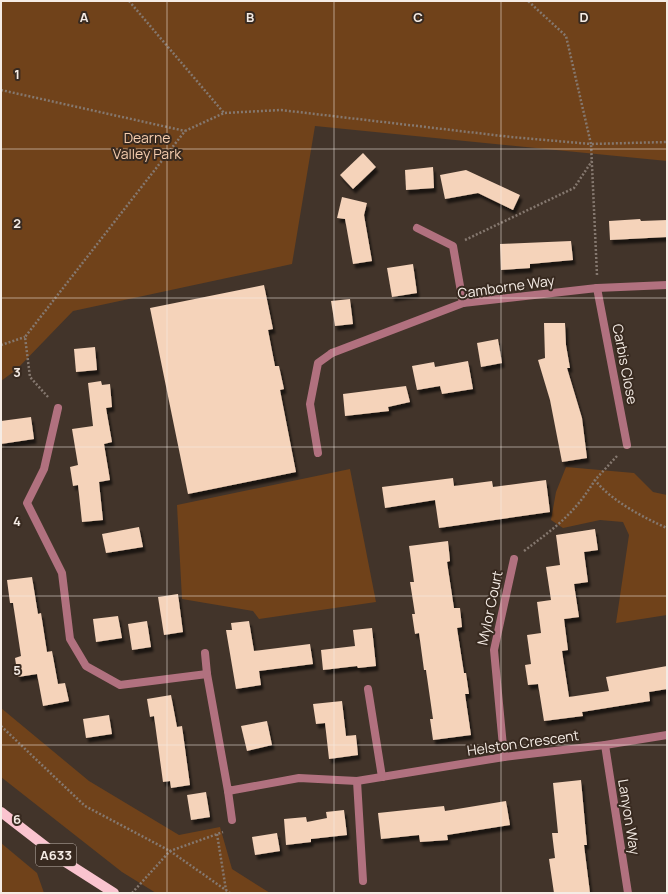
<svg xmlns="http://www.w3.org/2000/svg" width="668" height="894" font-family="Manrope,sans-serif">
<defs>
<filter id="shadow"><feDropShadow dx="2.5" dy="4.5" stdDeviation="1" flood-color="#0009"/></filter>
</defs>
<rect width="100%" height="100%" fill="#42342a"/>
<!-- green -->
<g fill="#70421a">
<polygon points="1,1 667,1 667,161 315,126 292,264 73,311 16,370 1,381"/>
<polygon points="566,467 634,473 653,492 667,495 667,615 616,623 629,535 623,522 600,520 563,528 551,520 556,492"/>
<polygon points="350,469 376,602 259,619 253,611 182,599 177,505"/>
<polygon points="1,708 89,781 179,835 220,827 232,869 270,893 156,893 122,872 1,777"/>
<polygon points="1,843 37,873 44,893 1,893"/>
</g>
<!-- building -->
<g fill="#f5d3ba" filter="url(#shadow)">
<polygon points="363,153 376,167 353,189 340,175"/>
<polygon points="433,167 434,188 406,190 405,170"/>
<polygon points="466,170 520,195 513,210 478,193 445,199 440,175"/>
<polygon points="342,197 367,203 364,215 372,261 353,264 345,219 337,218"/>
<polygon points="640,219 641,221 667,220 667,237 610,240 609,221"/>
<polygon points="571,241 573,260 530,264 530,268 501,270 500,244"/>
<polygon points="413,264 417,293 392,297 387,268"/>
<polygon points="264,285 273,329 268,330 275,366 279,366 284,389 280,390 296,472 188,494 150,308"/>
<polygon points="350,299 353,324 335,326 331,301"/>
<polygon points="544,323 565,323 566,345 570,368 567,368 582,418 587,458 562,462 550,400 538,360 545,358"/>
<polygon points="498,339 502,363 481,367 477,343"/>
<polygon points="95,347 97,370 76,372 74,349"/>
<polygon points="468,361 473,389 442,394 440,386 417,390 412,366 434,362 435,367"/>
<polygon points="101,381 102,385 110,384 112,407 106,408 112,442 104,444 110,480 99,482 103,520 82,522 78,485 73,486 70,467 78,465 72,429 93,426 88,383"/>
<polygon points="406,386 410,402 388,407 389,411 345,416 343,394"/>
<polygon points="31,417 34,439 1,444 1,421"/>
<polygon points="453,478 454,486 492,481 493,487 546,480 550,512 439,528 435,500 385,508 382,487"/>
<polygon points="139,527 143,547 106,553 102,534"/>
<polygon points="595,529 598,550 584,552 588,582 574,584 579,617 564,619 568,650 562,651 569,697 609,691 606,677 667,666 667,689 649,692 650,701 582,712 583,716 544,721 538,684 528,685 525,665 531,664 527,635 541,633 537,602 551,600 546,567 560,565 556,535"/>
<polygon points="448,541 450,561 447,562 454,608 460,608 462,627 457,628 464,673 466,673 469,694 465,694 471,735 433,740 430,719 433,719 426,670 424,670 419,633 415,634 412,614 415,614 410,582 414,582 409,546"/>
<polygon points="32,577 38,614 41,613 47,652 52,651 58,684 65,683 69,701 43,706 37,674 18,677 15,658 21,656 13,603 10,603 7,580"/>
<polygon points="178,594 183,632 164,635 158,597"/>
<polygon points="118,616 122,638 96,642 93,619"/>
<polygon points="147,621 151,647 132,650 128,624"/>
<polygon points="249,621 254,651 310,644 313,664 259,671 261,685 236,689 226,630 232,630 231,623"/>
<polygon points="372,628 376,666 358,668 357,666 323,670 321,650 355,646 353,630"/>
<polygon points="171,695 177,727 182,726 190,785 171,788 170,781 163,782 154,716 150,717 147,699"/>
<polygon points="342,701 346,736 356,735 358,755 329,759 325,723 316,724 313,704"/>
<polygon points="109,715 112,734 86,738 83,719"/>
<polygon points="267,721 272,745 247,751 241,726"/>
<polygon points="581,780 587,845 584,845 590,893 554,893 549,859 555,858 552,833 558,833 553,783"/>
<polygon points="206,792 210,817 191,820 187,795"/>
<polygon points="506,801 510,825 447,835 448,840 420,842 419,835 381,839 378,813 444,806 445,811"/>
<polygon points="344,810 347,835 311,839 311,842 286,845 284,819 306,817 307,822 327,818 326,812"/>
<polygon points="277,833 280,851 255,855 252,837"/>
</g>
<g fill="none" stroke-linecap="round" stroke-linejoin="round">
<!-- path -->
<g stroke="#85786f" stroke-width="2.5" stroke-dasharray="2 2" stroke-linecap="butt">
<polyline points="129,1 224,113"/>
<polyline points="1,90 185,131"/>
<polyline points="465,240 574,188 592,161"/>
<polyline points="597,275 591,144 667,142"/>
<polyline points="1,345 25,337"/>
<polyline points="48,397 30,377 25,337 185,131 224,113 281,110 511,137 591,144 566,36 528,1"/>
<path d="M 617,456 L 595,480 C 610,500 644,518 667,528"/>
<path d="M 524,551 C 556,527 574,514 595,480"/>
<polyline points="1,726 85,806 170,851 230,893"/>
<polyline points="217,834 226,890"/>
<polyline points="132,893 170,851 223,832"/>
</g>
<!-- lane -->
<polyline stroke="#b1717f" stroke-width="8" points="318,453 310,404 318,363 332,353"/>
<!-- street -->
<g stroke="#b1717f" stroke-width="8">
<polyline points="417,228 453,246 463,303"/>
<polyline points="597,288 627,445"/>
<polyline points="332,353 463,303 597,288 667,285"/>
<polyline points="58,408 44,469 27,503 62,573 70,639 86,666 120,685 207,674 228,791 299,778 357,781 504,757 605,745 667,735"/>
<polyline points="205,653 207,674"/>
<polyline points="368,689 382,777"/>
<polyline points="605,745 628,893"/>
<polyline points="504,757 494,650 514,559"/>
<polyline points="357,781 363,881"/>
<polyline points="228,791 232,820"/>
</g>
<!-- primary -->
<polyline stroke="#fac4cf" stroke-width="10" points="1,812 67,863 114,893"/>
</g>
<!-- grid -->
<path fill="none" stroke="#f5ece5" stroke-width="1" stroke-opacity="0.55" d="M 167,1 L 167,893M 334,1 L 334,893M 501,1 L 501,893M 1,149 L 667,149M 1,298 L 667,298M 1,447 L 667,447M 1,596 L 667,596M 1,745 L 667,745"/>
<g text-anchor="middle" stroke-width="4" stroke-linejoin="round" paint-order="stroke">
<!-- shield labels -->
<rect fill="#382a20" stroke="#bcb2aa" stroke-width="1" x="36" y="844" width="40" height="22" rx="3"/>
<g font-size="13" font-weight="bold" fill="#f5ece5">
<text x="56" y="860">A633</text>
</g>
<!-- park labels -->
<g font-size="14" fill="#f6cdae" stroke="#382a20">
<text x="147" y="143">Dearne<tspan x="147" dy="16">Valley Park</tspan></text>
</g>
<!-- street labels -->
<g font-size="14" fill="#f5ece5" stroke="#382a20">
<text transform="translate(506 287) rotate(-8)" y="5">Camborne Way</text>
<text transform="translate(625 364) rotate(79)" y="5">Carbis Close</text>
<text transform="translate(490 608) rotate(-78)" y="5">Mylor Court</text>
<text transform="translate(523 743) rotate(-8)" y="5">Helston Crescent</text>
<text transform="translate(629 817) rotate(81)" y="5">Lanyon Way</text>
</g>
</g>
<g font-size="13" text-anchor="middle" font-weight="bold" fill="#f5ece5" stroke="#382a20" stroke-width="4" stroke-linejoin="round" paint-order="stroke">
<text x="84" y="22">A</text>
<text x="250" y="22">B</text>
<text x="418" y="22">C</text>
<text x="584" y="22">D</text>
<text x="17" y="79">1</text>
<text x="17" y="228">2</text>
<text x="17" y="377">3</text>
<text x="17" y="526">4</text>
<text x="17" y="675">5</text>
<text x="17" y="824">6</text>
</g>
<!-- border -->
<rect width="668" height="894" fill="none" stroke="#f5ece5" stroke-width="4"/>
</svg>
